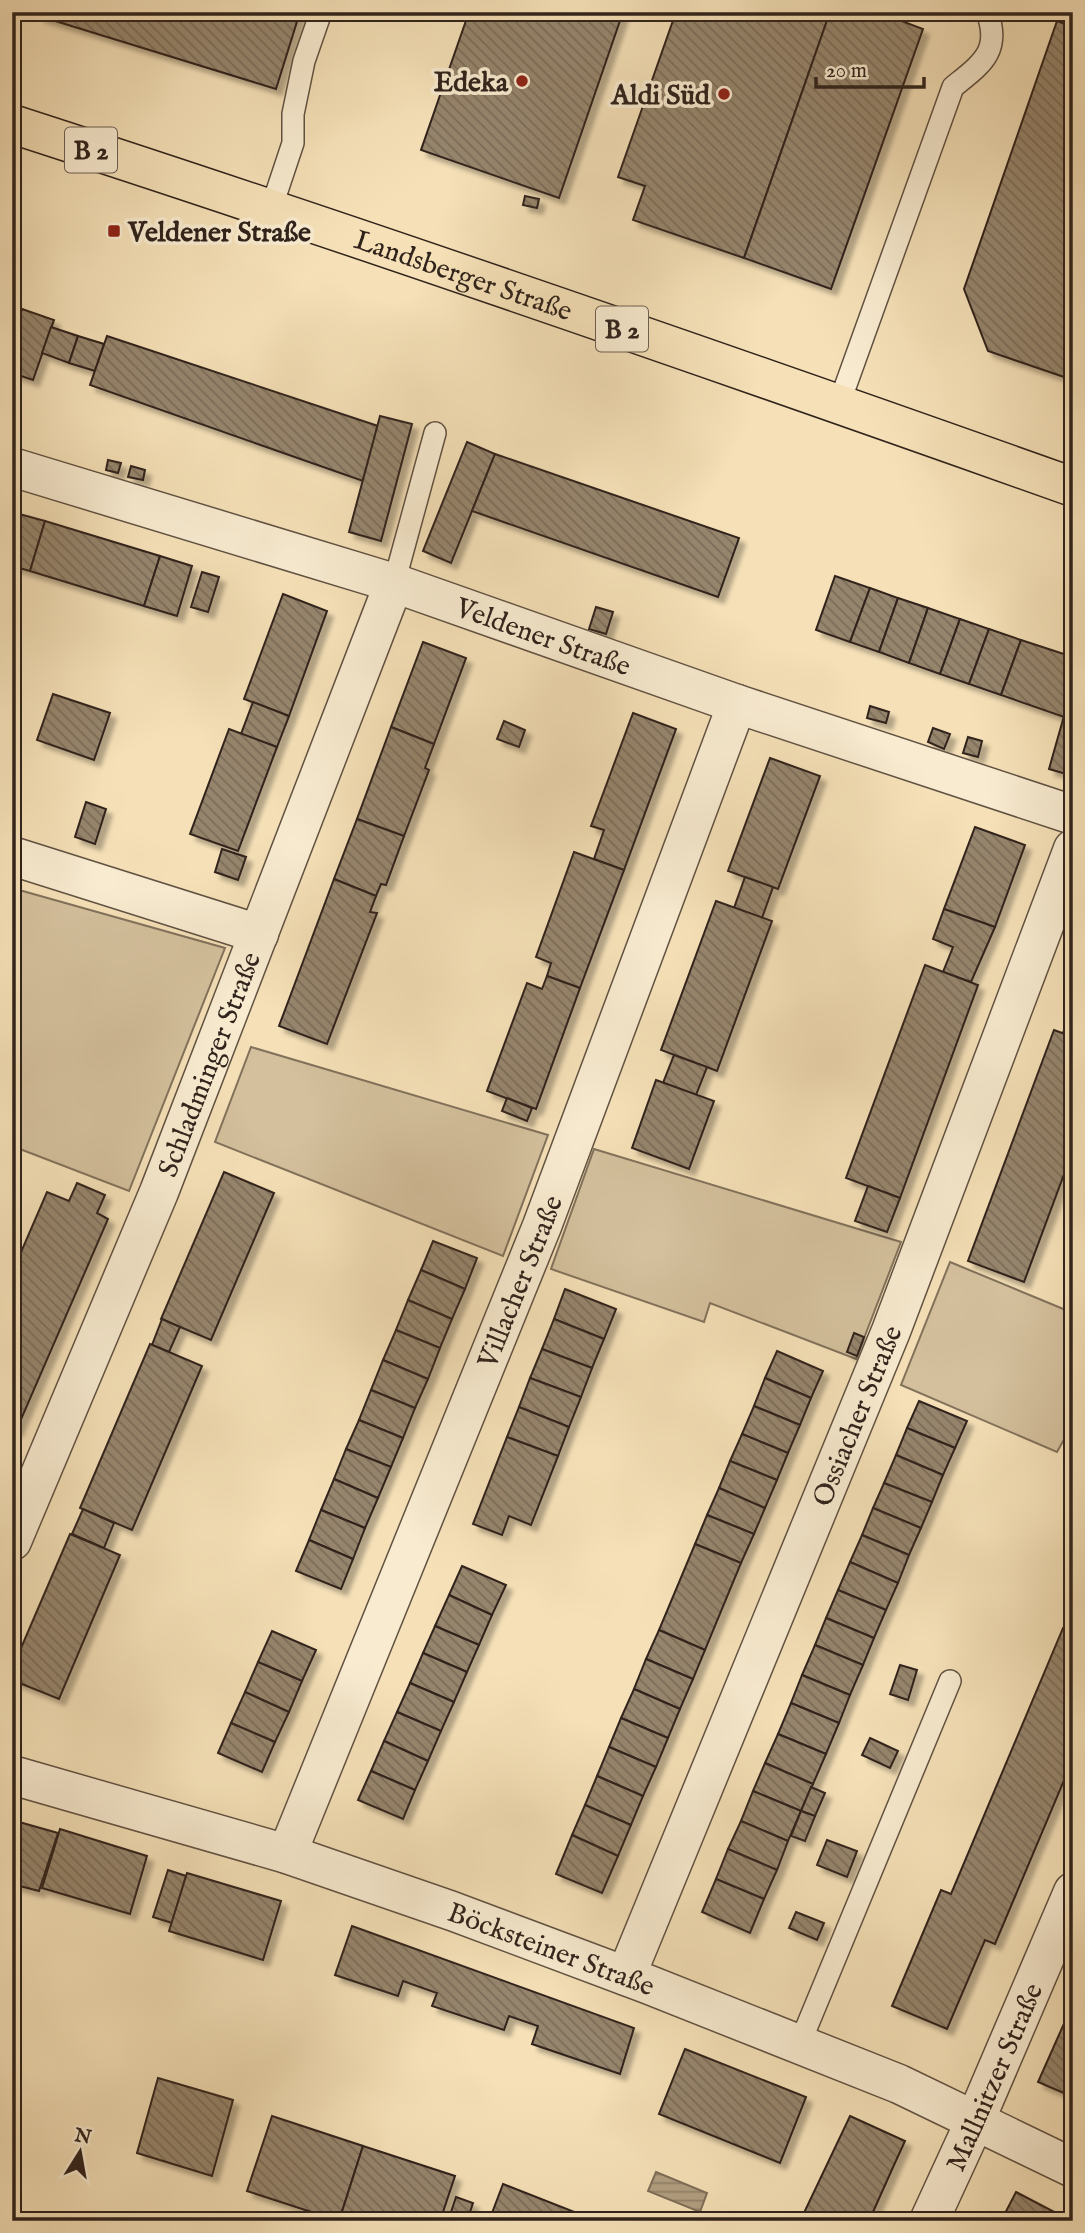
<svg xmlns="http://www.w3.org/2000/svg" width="1085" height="2233" font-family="'IM FELL English',serif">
<defs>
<pattern id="water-rules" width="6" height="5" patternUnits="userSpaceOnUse" patternTransform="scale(1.75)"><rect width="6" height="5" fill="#b2a082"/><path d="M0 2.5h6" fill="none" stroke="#91826a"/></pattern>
<pattern id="building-back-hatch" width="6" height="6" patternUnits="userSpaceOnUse" patternTransform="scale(1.75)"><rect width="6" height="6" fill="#96856d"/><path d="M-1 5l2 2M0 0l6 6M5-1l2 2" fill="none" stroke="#7b6c59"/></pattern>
<filter id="shadow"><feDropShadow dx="6" dy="6" stdDeviation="2" flood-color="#0004"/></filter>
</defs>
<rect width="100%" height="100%" fill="#f5e0b7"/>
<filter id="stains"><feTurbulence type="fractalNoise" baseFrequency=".00286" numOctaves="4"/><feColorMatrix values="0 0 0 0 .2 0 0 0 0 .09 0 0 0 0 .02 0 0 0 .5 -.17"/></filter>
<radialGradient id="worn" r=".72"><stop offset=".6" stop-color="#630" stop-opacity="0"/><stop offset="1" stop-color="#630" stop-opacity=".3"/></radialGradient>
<!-- green -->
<g fill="#d4c09d" stroke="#82725c" stroke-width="2">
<polygon points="12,888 225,948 129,1191 12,1146"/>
<polygon points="251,1047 548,1135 503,1256 215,1142"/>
<polygon points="594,1149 901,1242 856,1359 710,1303 704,1322 551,1269"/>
<polygon points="950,1262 1073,1313 1073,1436 1067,1434 1057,1452 901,1385"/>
</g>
<!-- water -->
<polygon fill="url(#water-rules)" stroke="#7e6e59" stroke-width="2" points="656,2172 707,2193 700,2212 648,2191"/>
<!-- building -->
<g fill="url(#building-back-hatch)" stroke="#30231c" stroke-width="2" filter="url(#shadow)">
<polygon points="40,12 300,12 276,89 39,16"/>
<polygon points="469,12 623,12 559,198 421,150"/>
<polygon points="676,12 830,12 744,258 633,220 645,186 618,177"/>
<polygon points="830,12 878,12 923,29 831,289 744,258"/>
<polygon points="1057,21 1073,27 1073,380 988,351 964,289"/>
<polygon points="525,196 539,199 537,208 523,205"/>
<polygon points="12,307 22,309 12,339"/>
<polygon points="22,309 54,320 33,380 12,373 12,339"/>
<polygon points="51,327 78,336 69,363 42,353"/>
<polygon points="78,336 104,344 95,371 69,363"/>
<polygon points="107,336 378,426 363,481 90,385"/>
<polygon points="380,416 412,424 381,541 349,532"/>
<polygon points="467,442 495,454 451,563 423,551"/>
<polygon points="495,454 739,538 718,597 472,511"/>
<polygon points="108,460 121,463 118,473 106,470"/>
<polygon points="131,466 145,470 143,480 128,477"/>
<polygon points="12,512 45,521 30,571 12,566"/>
<polygon points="45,521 160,556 144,606 30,571"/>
<polygon points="160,556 192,566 177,616 144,606"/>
<polygon points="202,572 219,577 208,612 191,607"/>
<polygon points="835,576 870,588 850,642 816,630"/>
<polygon points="870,588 898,598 879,652 850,642"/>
<polygon points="283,594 327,611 289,716 244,699"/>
<polygon points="898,598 928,608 909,663 879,652"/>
<polygon points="596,607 613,612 606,634 589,629"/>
<polygon points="928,608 960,619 940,674 909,663"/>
<polygon points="960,619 989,629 969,684 940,674"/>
<polygon points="989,629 1021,640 1001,695 969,684"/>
<polygon points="1021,640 1073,657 1073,684 1064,717 1001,695"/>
<polygon points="423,642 466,658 434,744 391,727"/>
<polygon points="1073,684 1073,776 1049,769"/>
<polygon points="53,694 110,713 94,760 37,740"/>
<polygon points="253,702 289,716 277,747 241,734"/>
<polygon points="870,706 889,712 886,723 867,718"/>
<polygon points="633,713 676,729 624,870 594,859 604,830 591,826"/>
<polygon points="504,721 525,730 519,747 497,739"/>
<polygon points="391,727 434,744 425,768 429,770 404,836 357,819"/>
<polygon points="933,728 950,734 944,749 928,742"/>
<polygon points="229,729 277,747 238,851 190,834"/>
<polygon points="968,737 982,741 978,757 963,753"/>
<polygon points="770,758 820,776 778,889 728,871"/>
<polygon points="86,802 106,809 95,844 75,837"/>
<polygon points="357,819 404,836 386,885 381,884 376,896 334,879"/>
<polygon points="975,827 1025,845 995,927 944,909"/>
<polygon points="222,849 246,857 238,880 215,872"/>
<polygon points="574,852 624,870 580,988 547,976 551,963 536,957"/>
<polygon points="745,877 773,887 762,918 734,908"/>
<polygon points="334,879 376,896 370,912 377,913 327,1044 279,1026"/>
<polygon points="716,901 772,921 717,1071 661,1050"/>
<polygon points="944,909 995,927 971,982 943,972 953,947 933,939"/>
<polygon points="925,965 978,985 900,1198 846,1178"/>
<polygon points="547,976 580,988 536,1109 487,1091 527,983 542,989"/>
<polygon points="1073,1007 1073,1037 1063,1033"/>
<polygon points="1054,1030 1073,1037 1073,1150 1024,1282 968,1261"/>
<polygon points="674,1055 707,1067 696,1095 663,1083"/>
<polygon points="656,1080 714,1101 689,1169 632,1148"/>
<polygon points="507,1098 532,1108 527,1121 502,1111"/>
<polygon points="224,1172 274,1193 211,1340 161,1319"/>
<polygon points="77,1183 105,1195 97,1213 108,1219 16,1431 12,1429 12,1273 47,1192 69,1201"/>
<polygon points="868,1186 900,1198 887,1232 855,1221"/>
<polygon points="433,1241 477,1258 465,1289 421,1270"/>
<polygon points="421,1270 465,1289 452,1319 408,1300"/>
<polygon points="565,1289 616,1309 604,1339 554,1319"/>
<polygon points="408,1300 452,1319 440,1348 396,1330"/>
<polygon points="162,1319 180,1327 169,1352 152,1345"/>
<polygon points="554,1319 604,1339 592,1368 542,1349"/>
<polygon points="396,1330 440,1348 428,1379 383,1360"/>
<polygon points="854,1333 864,1337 857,1356 847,1352"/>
<polygon points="150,1344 202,1366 132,1530 80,1508"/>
<polygon points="542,1349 592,1368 581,1397 530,1378"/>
<polygon points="777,1351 823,1371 811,1398 765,1378"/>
<polygon points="383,1360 428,1379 415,1408 371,1390"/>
<polygon points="530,1378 581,1397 569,1427 519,1407"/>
<polygon points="765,1378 811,1398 800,1425 754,1406"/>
<polygon points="371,1390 415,1408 403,1438 359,1420"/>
<polygon points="919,1401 967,1421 955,1448 907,1428"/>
<polygon points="754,1406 800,1425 788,1453 742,1434"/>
<polygon points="519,1407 569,1427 558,1456 507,1437"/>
<polygon points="359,1420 403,1438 391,1467 346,1449"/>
<polygon points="907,1428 955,1448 943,1475 896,1455"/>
<polygon points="742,1434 788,1453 777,1480 730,1461"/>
<polygon points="507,1437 558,1456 531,1525 509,1516 502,1535 473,1524"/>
<polygon points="346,1449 391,1467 378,1498 334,1479"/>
<polygon points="896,1455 943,1475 932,1502 884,1483"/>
<polygon points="730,1461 777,1480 765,1508 719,1488"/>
<polygon points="334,1479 378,1498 365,1528 321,1510"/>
<polygon points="884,1483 932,1502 921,1528 873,1508"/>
<polygon points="719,1488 765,1508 754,1534 707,1515"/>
<polygon points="873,1508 921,1528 909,1555 862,1535"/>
<polygon points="83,1509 114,1523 104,1548 72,1534"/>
<polygon points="321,1510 365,1528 353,1559 309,1540"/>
<polygon points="707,1515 754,1534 741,1563 695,1544"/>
<polygon points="70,1534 120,1555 59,1699 12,1680 12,1669"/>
<polygon points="862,1535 909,1555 898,1583 850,1562"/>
<polygon points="309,1540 353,1559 341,1589 296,1571"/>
<polygon points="695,1544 741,1563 705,1650 659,1630"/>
<polygon points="850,1562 898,1583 886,1610 838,1590"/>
<polygon points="462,1566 506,1585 492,1615 449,1595"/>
<polygon points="838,1590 886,1610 874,1638 826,1618"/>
<polygon points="449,1595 492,1615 479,1645 435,1626"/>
<polygon points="826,1618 874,1638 863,1665 815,1645"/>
<polygon points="435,1626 479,1645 467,1672 423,1653"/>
<polygon points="1063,1628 1073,1633 1073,1759 995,1944 985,1940 947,2029 892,2006 941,1890 951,1894"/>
<polygon points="659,1630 705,1650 693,1679 646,1659"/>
<polygon points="272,1631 316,1650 302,1681 258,1662"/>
<polygon points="815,1645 863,1665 850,1695 802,1675"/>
<polygon points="423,1653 467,1672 454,1702 410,1683"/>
<polygon points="646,1659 693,1679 680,1709 634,1689"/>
<polygon points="258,1662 302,1681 289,1712 245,1692"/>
<polygon points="900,1665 917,1670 908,1700 890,1694"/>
<polygon points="802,1675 850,1695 839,1723 791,1703"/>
<polygon points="410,1683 454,1702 441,1731 397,1712"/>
<polygon points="634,1689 680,1709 668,1738 621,1718"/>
<polygon points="245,1692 289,1712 275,1742 231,1723"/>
<polygon points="791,1703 839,1723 826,1754 778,1734"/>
<polygon points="397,1712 441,1731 428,1761 384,1741"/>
<polygon points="621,1718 668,1738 656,1767 609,1747"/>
<polygon points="231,1723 275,1742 262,1772 218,1753"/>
<polygon points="778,1734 826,1754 813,1784 765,1763"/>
<polygon points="870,1738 898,1751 890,1768 862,1755"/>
<polygon points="384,1741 428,1761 415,1790 371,1771"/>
<polygon points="609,1747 656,1767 643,1796 597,1776"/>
<polygon points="765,1763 813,1784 801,1811 753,1791"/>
<polygon points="371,1771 415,1790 403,1819 358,1800"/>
<polygon points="597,1776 643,1796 631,1825 585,1805"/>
<polygon points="811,1787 825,1793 815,1816 801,1811"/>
<polygon points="753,1791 801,1811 788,1841 741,1821"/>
<polygon points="585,1805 631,1825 618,1856 572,1835"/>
<polygon points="801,1811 815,1816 805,1841 791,1836"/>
<polygon points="12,1820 58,1833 39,1891 12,1884"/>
<polygon points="741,1821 788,1841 777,1870 728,1849"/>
<polygon points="60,1829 147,1856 130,1914 42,1888"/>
<polygon points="572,1835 618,1856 602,1893 556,1874"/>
<polygon points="827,1840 857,1851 847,1877 817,1865"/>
<polygon points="728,1849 777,1870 764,1899 716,1879"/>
<polygon points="168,1870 186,1876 172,1923 153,1917"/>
<polygon points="187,1873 281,1901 263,1960 169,1931"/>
<polygon points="716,1879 764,1899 750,1933 702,1912"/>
<polygon points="796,1912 824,1923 817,1940 789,1928"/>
<polygon points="352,1926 634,2028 620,2074 532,2044 538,2026 509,2016 504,2030 432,2006 437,1993 403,1981 398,1996 335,1975"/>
<polygon points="1066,2019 1073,2022 1073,2097 1038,2082"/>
<polygon points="685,2049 806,2097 780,2163 659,2114"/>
<polygon points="158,2078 233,2100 212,2176 137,2153"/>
<polygon points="272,2116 363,2146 339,2221 247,2191"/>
<polygon points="850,2116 905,2141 894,2165 869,2221 803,2221 804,2218 802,2217"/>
<polygon points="363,2146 455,2176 440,2221 339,2221"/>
<polygon points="503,2184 577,2213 573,2221 489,2221"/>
<polygon points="1016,2192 1066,2218 1064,2221 1001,2221"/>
<polygon points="456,2197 473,2203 467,2221 440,2221 442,2216 449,2218"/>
</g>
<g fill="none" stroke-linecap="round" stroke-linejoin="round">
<!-- service casing -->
<g stroke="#615243" stroke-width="24">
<g id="service">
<polyline points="271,209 293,143 293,114 304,61 321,12"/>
<path d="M 839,404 L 953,87 C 980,65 1002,52 987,12"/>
<polyline points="394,583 435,433"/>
<polyline points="800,2043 950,1681"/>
</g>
</g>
<!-- minor casing -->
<g stroke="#615243" stroke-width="41">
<g id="minor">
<path id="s1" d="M 12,467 L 394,583 L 737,704 L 1073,815"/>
<polyline points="12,856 259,934"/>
<path id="s2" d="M 12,1541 L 159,1192 L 394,583"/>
<path id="s3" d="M 12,1775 L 287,1854 L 452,1911 L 647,1984 L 899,2084 L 1073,2168"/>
<path id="s4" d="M 287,1854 L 542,1226 L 737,704"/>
<path id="s5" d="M 626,1976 L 891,1331 L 1073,849"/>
<path id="s6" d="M 929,2221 L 975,2121 L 1073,1892"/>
</g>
</g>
<!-- primary casing -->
<g stroke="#30231c" stroke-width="41">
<g id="primary">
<path id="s7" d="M 12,124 C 368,239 721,362 1073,487"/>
</g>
</g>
<!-- service -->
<use href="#service" stroke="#f8ebd0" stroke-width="21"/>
<!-- minor -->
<use href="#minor" stroke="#f8ebd0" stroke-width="38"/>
<!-- primary -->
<use href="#primary" stroke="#f5e0b7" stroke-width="38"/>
</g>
<!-- markers -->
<g fill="#8f2418" stroke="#f8ebd0" stroke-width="2.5">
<circle cx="522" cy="81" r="7"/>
<circle cx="724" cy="94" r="7"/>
<rect x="107" y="224" width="14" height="14" rx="3.5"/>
</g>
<g text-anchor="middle" stroke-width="7" stroke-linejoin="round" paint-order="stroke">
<!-- shield labels -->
<g fill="#f8ebd0" stroke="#6c5f52" stroke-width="2">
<rect x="65" y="127.5" width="52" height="45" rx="5"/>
<rect x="596" y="306.5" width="52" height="45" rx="5"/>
</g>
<g font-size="26" font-weight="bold" fill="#30231c">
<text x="91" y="159">B 2</text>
<text x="622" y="338">B 2</text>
</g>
<!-- poi labels -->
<g font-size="28" font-weight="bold" fill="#30231c" stroke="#f8ebd0" text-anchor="end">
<text x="508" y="91">Edeka</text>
<text x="710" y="104">Aldi Süd</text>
<text x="128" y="241" text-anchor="start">Veldener Straße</text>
</g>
<!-- street labels -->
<g font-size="28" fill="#30231c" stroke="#f8ebd0">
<text dy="10" stroke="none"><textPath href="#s7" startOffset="476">Landsberger Straße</textPath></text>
<text dy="10" stroke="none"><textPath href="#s1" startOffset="558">Veldener Straße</textPath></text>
<text dy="10" stroke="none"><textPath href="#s2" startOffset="516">Schladminger Straße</textPath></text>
<text dy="10" stroke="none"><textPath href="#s4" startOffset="618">Villacher Straße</textPath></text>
<text dy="10" stroke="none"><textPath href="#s5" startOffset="606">Ossiacher Straße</textPath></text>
<text dy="10" stroke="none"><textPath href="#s3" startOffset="567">Böcksteiner Straße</textPath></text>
<text dy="10" stroke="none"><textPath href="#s6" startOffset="158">Mallnitzer Straße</textPath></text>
</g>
</g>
<!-- margin -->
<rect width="1085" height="2233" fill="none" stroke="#f5e0b7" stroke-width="42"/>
<rect x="14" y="14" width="1057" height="2205" fill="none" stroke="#30231c" stroke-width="3.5"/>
<rect x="21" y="21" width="1043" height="2191" fill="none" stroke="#30231c" stroke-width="2"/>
<!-- north arrow -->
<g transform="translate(80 2152) rotate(11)" stroke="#f8ebd0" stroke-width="5" paint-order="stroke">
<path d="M0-5L12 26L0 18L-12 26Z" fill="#30231c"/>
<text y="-10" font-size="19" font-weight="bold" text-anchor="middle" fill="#30231c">N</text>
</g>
<!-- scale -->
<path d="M816 77v10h108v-10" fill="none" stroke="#30231c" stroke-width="3.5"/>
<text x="826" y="77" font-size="21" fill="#30231c" stroke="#f8ebd0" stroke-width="5" paint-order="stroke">20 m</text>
<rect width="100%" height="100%" filter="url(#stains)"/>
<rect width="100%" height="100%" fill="url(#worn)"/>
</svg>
